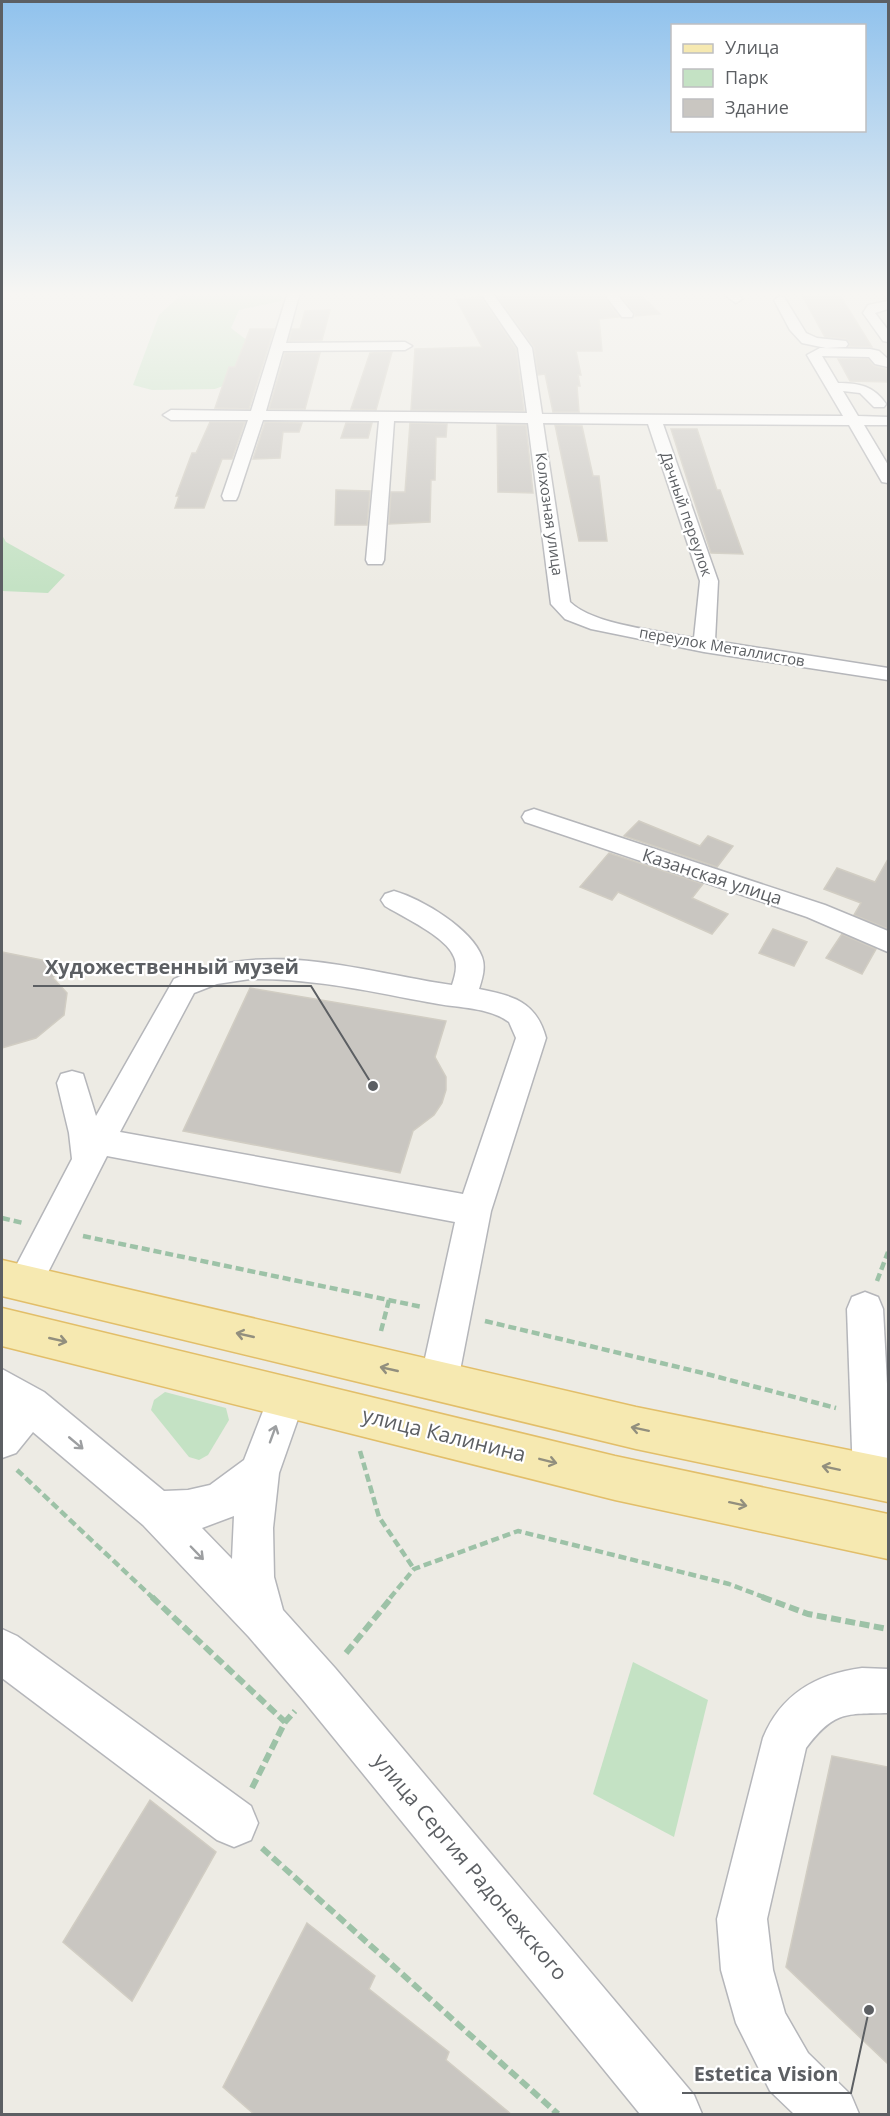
<svg xmlns="http://www.w3.org/2000/svg" width="890" height="2116" font-family="'Open Sans',sans-serif">
<rect width="100%" height="100%" fill="#edebe4"/>
<!-- green -->
<g fill="#c4e2c4">
<polygon points="184,292 283,292 281,301 239,310 231,328 261,351 223,386 215,389 152,390 133,385 159,315"/>
<polygon points="2,535 6,542 65,575 48,593 2,591"/>
<polygon points="165,1392 226,1408 229,1420 208,1455 199,1460 189,1457 151,1410 154,1400"/>
<polygon points="633,1662 708,1700 674,1837 593,1794"/>
</g>
<!-- building -->
<g fill="#c9c6c1" stroke="#d1cdc3" stroke-width="1.5">
<polygon points="548,292 601,292 619,317 599,319 602,351 576,351 581,375 578,375 580,386 577,386 579,412 553,412 545,374 538,375 534,347 497,296"/>
<polygon points="618,292 638,292 660,314 635,316 635,313"/>
<polygon points="481,297 516,349 524,411 411,410 415,349 482,347 456,299"/>
<polygon points="803,297 841,297 872,347 849,346 850,343 846,339 825,337"/>
<polygon points="330,310 322,340 289,341 292,329 300,329 305,311"/>
<polygon points="250,329 274,329 249,409 215,408 229,367 235,367"/>
<polygon points="392,352 376,410 351,409 370,353"/>
<polygon points="285,353 320,353 305,409 269,409"/>
<polygon points="838,359 868,359 874,366 886,369 888,382 850,381"/>
<polygon points="210,422 245,422 232,459 222,459 204,508 175,508 179,496 176,496 192,453 196,453"/>
<polygon points="265,422 302,423 299,432 283,432 280,458 253,459"/>
<polygon points="346,423 372,423 368,438 341,438"/>
<polygon points="410,423 447,424 446,437 436,437 435,480 431,480 430,522 389,524 391,492 405,492"/>
<polygon points="497,425 526,425 533,493 498,492"/>
<polygon points="555,425 582,426 593,476 599,476 607,541 579,541"/>
<polygon points="671,429 697,429 717,490 720,490 743,554 711,553"/>
<polygon points="336,490 370,491 367,525 335,525"/>
<polygon points="639,821 700,846 708,836 733,846 717,867 624,836"/>
<polygon points="609,853 703,884 692,898 728,914 712,934 618,892 612,900 580,887"/>
<polygon points="888,859 888,929 854,915 861,903 824,889 837,868 875,882"/>
<polygon points="773,929 807,942 794,966 759,953"/>
<polygon points="842,934 876,949 862,974 826,958"/>
<polygon points="2,952 62,964 53,978 67,993 64,1015 36,1038 2,1048"/>
<polygon points="250,988 446,1021 435,1057 446,1077 446,1090 442,1103 434,1115 413,1131 400,1173 183,1131"/>
<polygon points="832,1756 888,1767 888,2064 786,1967"/>
<polygon points="150,1800 216,1852 132,2001 63,1942"/>
<polygon points="307,1923 375,1976 369,1989 449,2052 446,2060 512,2115 255,2115 223,2087"/>
</g>
<g fill="none" stroke-linecap="round" stroke-linejoin="round">
<!-- minor casing -->
<g stroke="#b5b6ba" stroke-width="3">
<g id="minor">
<path d="M 288,292 L 300,292 L 286,343 L 405,342 L 412,346 L 405,350 L 283,351 L 266,411 L 527,413 L 518,348 L 480,292 L 492,292 L 532,348 L 542,414 L 843,416 L 807,355 L 820,348 L 870,349 L 879,351 L 888,359 L 888,367 L 875,364 L 869,357 L 822,356 L 838,383 C 859,383 874,386 886,404 L 884,407 L 874,407 L 860,393 L 843,391 L 858,416 L 888,417 L 888,425 L 864,425 L 888,465 L 888,483 L 882,482 L 849,425 L 663,424 L 718,581 L 715,641 L 888,668 L 888,680 L 704,652 L 591,629 L 565,619 L 551,604 L 528,423 L 394,421 L 384,560 L 382,564 L 368,564 L 366,560 L 379,421 L 263,420 L 238,496 L 236,500 L 224,500 L 222,496 L 248,420 L 171,420 L 163,415 L 171,410 L 251,411 ZM 543,423 L 648,424 L 700,581 L 694,638 C 661,631 593,625 570,602 Z"/>
<polygon points="603,292 615,292 633,314 632,317 622,317"/>
<polygon points="721,292 735,292 742,299 736,303"/>
<polygon points="780,296 784,297 806,333 817,338 846,341 848,344 846,347 826,348 802,343 790,330 774,300"/>
<polygon points="888,301 888,309 875,313 888,330 888,342 883,341 863,313 868,305"/>
<polygon points="534,809 825,905 888,931 888,952 807,917 525,822 522,817 525,812"/>
<path d="M 394,891 C 422,899 472,929 482,957 C 486,968 482,979 479,989 C 513,996 536,1001 546,1038 L 491,1211 L 458,1381 L 452,1394 L 439,1399 L 426,1394 L 420,1381 L 455,1222 L 107,1156 L 37,1294 L 25,1299 L 13,1294 L 7,1283 L 72,1159 L 69,1133 L 57,1083 L 61,1074 L 72,1071 L 83,1074 L 96,1116 L 174,979 C 268,938 357,971 452,985 C 455,976 458,966 454,957 C 447,937 403,917 385,906 L 381,900 L 385,894 ZM 250,979 C 313,978 372,992 433,1003 C 457,1008 489,1007 509,1022 L 516,1038 L 463,1194 L 120,1132 L 194,993 L 217,984 Z"/>
<polygon points="865,1292 878,1297 883,1309 888,1403 888,1488 887,1491 873,1497 859,1491 853,1477 847,1309 852,1297"/>
<path d="M 2,1369 L 44,1392 L 164,1491 L 188,1490 L 210,1485 L 244,1460 L 274,1383 L 287,1377 L 300,1383 L 306,1396 L 279,1473 L 273,1528 L 274,1577 L 283,1610 L 335,1668 L 694,2095 L 702,2114 L 640,2114 L 303,1700 L 249,1637 L 143,1525 L 33,1432 L 16,1453 L 2,1458 ZM 234,1516 L 232,1559 L 202,1528 Z"/>
<polygon points="2,1629 17,1636 251,1806 258,1823 251,1840 234,1847 217,1840 2,1678"/>
<path d="M 862,1668 L 888,1669 L 888,1713 C 845,1714 834,1711 806,1748 L 767,1919 L 773,1970 L 785,2013 L 808,2053 L 851,2095 L 859,2114 L 794,2114 L 770,2091 L 736,2023 L 721,1970 L 717,1919 L 763,1738 C 781,1694 816,1674 862,1668 Z"/>
</g>
</g>
<!-- major casing -->
<g stroke="#e2be69" stroke-width="3">
<g id="major">
<polygon points="2,1260 636,1407 888,1458 888,1502 636,1449 2,1296"/>
<polygon points="2,1308 615,1456 888,1514 888,1559 615,1500 2,1346"/>
</g>
</g>
<!-- path-far1 -->
<g stroke="#9dc2a7" stroke-width="4.5" stroke-dasharray="8 4" stroke-linecap="butt">
<polyline points="2,1218 23,1223"/>
<polyline points="83,1236 422,1307"/>
<polyline points="877,1281 888,1252"/>
<polyline points="485,1321 703,1373 836,1408"/>
<polyline points="381,1331 389,1300"/>
<polyline points="360,1451 379,1517 414,1569"/>
<polyline points="17,1470 153,1598"/>
<polyline points="390,1598 414,1569 518,1531 729,1584 766,1598"/>
</g>
<!-- path -->
<g stroke="#9dc2a7" stroke-width="6" stroke-dasharray="10 4.5" stroke-linecap="butt">
<polyline points="152,1597 285,1722"/>
<polyline points="762,1597 808,1614 888,1629"/>
<polyline points="346,1653 392,1597"/>
<polyline points="252,1788 285,1722 295,1711"/>
<polyline points="262,1848 558,2114"/>
</g>
<!-- minor -->
<use href="#minor" fill="#fff" fill-rule="evenodd"/>
<!-- major -->
<use href="#major" fill="#f6e9b1" fill-rule="evenodd"/>
</g>
<!-- one-way arrows -->
<defs><path id="oneway-shaft" d="M-6 0H5M1.5-3L5.5 0L1.5 3" fill="none" stroke-width="1.6" stroke-linecap="round" stroke-linejoin="round" transform="scale(1.5)"/></defs>
<g stroke="#928f7e">
<use href="#oneway-shaft" transform="translate(245 1335) rotate(-167)"/>
<use href="#oneway-shaft" transform="translate(58 1340) rotate(13)"/>
<use href="#oneway-shaft" transform="translate(389 1369) rotate(-167)"/>
<use href="#oneway-shaft" transform="translate(640 1429) rotate(-168)"/>
<use href="#oneway-shaft" transform="translate(548 1461) rotate(14)"/>
<use href="#oneway-shaft" transform="translate(831 1468) rotate(-168)"/>
<use href="#oneway-shaft" transform="translate(738 1504) rotate(12)"/>
</g>
<g stroke="#9d9fa1">
<use href="#oneway-shaft" transform="translate(273 1434) rotate(-70)"/>
<use href="#oneway-shaft" transform="translate(76 1443) rotate(40)"/>
<use href="#oneway-shaft" transform="translate(197 1553) rotate(46)"/>
</g>
<!-- sky -->
<linearGradient id="sky" x2="0" y2="1"><stop stop-color="#90c2ed"/><stop offset="0.5" stop-color="#f7f6f3"/><stop offset="1" stop-color="#f7f6f3" stop-opacity="0"/></linearGradient>
<rect width="890" height="588" fill="url(#sky)"/>
<g text-anchor="middle" stroke-width="4.5" stroke-linejoin="round" paint-order="stroke">
<!-- far-street labels -->
<g font-size="15" fill="#5c5f63" stroke="#fff">
<text transform="translate(549 514) rotate(82)" y="5">Колхозная улица</text>
<text transform="translate(686 514) rotate(71)" y="5">Дачный переулок</text>
<text transform="translate(722 647) rotate(10)" y="5">переулок Металлистов</text>
</g>
<!-- street labels -->
<g font-size="18" fill="#5c5f63" stroke="#fff">
<text transform="translate(712 877) rotate(18)" y="6">Казанская улица</text>
</g>
<!-- near-street labels -->
<g font-size="21" fill="#5c5f63" stroke="#fff">
<text transform="translate(444 1435) rotate(14)" y="7">улица Калинина</text>
<text transform="translate(470 1867) rotate(50)" y="7">улица Сергия Радонежского</text>
</g>
</g>
<!-- callouts -->
<path fill="none" stroke="#5c5f63" stroke-width="2" d="M373 1086L311 986H33M869 2010L851 2093H682"/>
<g fill="#5c5f63" stroke="#fff" stroke-width="2">
<circle cx="373" cy="1086" r="6"/>
<circle cx="869" cy="2010" r="6"/>
</g>
<g font-size="20" text-anchor="middle" font-weight="bold" fill="#5c5f63" stroke="#fff" stroke-width="4.5" stroke-linejoin="round" paint-order="stroke">
<text x="172" y="974">Художественный музей</text>
<text x="766" y="2081">Estetica Vision</text>
</g>
<!-- border -->
<rect width="890" height="2116" fill="none" stroke="#5c5f63" stroke-width="6"/>
<!-- legend -->
<rect x="671" y="24" width="195" height="108" fill="#ffffff" stroke="#bebfc1" stroke-width="1.5"/>
<rect x="683" y="44" width="30" height="9" fill="#f6e9b1" stroke="#bebfc1" stroke-width="1.5"/>
<text x="725" y="54" font-size="18" fill="#5c5f63">Улица</text>
<rect x="683" y="69" width="30" height="18" fill="#c4e2c4" stroke="#bebfc1" stroke-width="1.5"/>
<text x="725" y="84" font-size="18" fill="#5c5f63">Парк</text>
<rect x="683" y="99" width="30" height="18" fill="#c9c6c1" stroke="#bebfc1" stroke-width="1.5"/>
<text x="725" y="114" font-size="18" fill="#5c5f63">Здание</text>
</svg>
